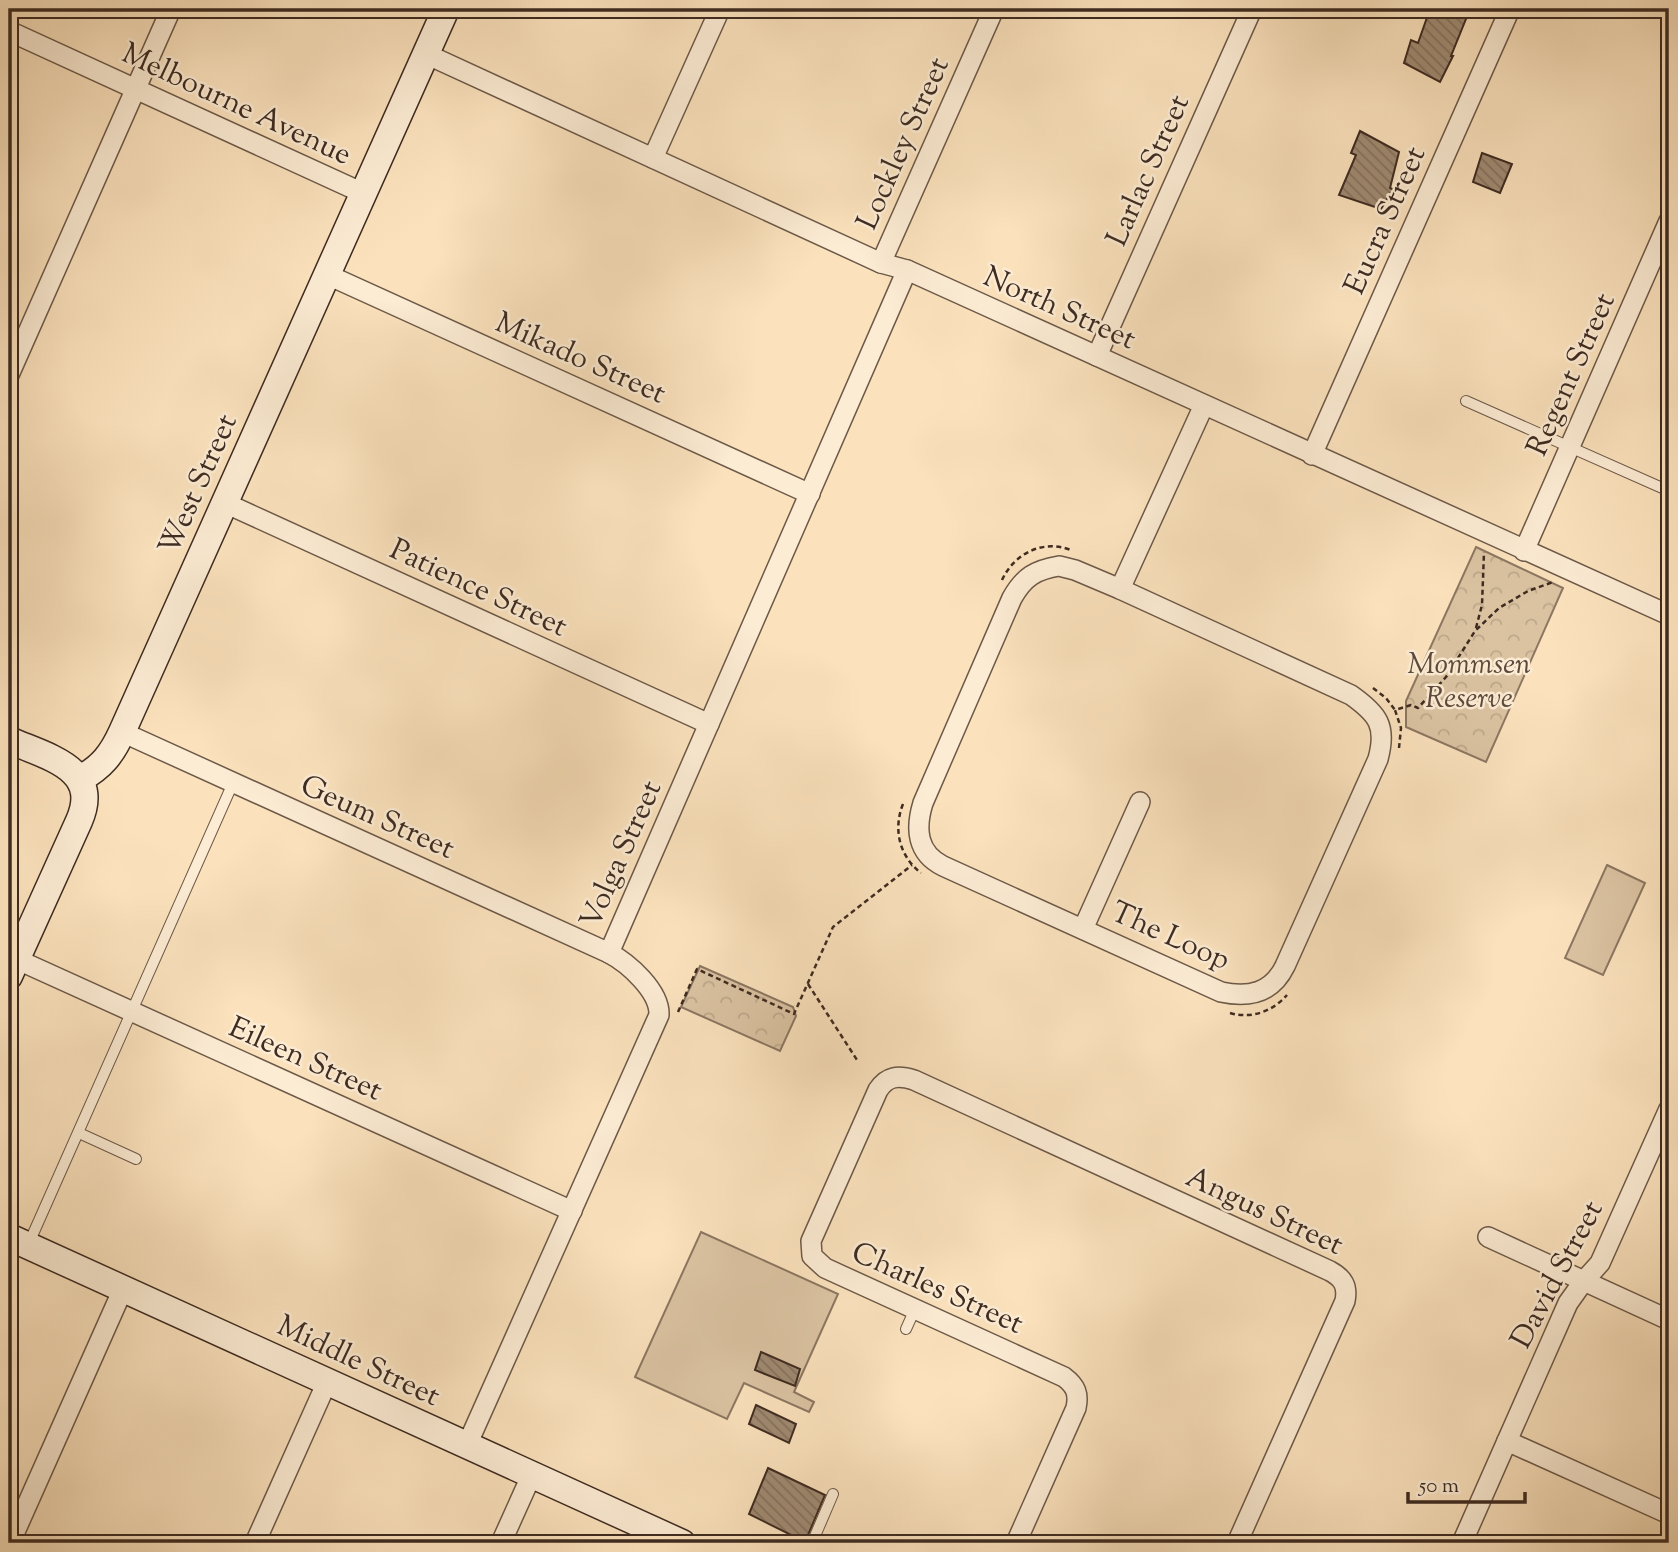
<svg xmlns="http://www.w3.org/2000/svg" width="1678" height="1552" font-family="'Sorts Mill Goudy',serif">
<defs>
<pattern id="forest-crowns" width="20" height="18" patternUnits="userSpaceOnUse" patternTransform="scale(1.75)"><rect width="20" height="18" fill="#dbc3a2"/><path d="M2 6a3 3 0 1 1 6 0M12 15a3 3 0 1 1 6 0" fill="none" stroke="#bda88b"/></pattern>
<pattern id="building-back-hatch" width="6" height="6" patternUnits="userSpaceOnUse" patternTransform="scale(1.75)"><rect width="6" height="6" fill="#a08a72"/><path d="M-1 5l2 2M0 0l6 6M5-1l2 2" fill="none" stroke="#84715d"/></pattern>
</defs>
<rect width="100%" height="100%" fill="#fbe2bd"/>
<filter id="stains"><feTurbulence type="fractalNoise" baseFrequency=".00286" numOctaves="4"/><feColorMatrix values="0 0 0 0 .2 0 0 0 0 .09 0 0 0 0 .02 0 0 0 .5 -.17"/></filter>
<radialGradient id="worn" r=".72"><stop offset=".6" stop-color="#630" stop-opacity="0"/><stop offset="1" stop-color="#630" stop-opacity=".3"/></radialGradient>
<!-- forest -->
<g fill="url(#forest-crowns)" stroke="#8c7762" stroke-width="2">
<polygon points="1476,547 1563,588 1486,762 1406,727 1406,701"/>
<polygon points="700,966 793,1007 796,1016 780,1051 681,1007"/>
</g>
<!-- pitch -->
<g fill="#dbc3a2" stroke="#8c7762" stroke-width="2">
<polygon points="1607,865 1645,883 1603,975 1565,958"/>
<polygon points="701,1232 838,1294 794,1392 814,1402 809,1412 744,1383 727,1419 635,1377"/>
</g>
<!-- building -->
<g fill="url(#building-back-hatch)" stroke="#3e2b21" stroke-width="2">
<polygon points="1430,9 1470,9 1451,56 1453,56 1440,82 1404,63 1411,40 1418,43"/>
<polygon points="1360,131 1399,152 1390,188 1393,189 1381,209 1339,195 1356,155 1351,153"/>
<polygon points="1482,153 1512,164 1500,193 1473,182"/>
<polygon points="761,1352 800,1369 795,1386 755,1370"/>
<polygon points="756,1405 796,1424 789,1443 749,1424"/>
<polygon points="768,1468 825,1495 805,1542 749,1514"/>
</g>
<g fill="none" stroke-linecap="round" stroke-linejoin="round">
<!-- lane casing -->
<g stroke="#6d5948" stroke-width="12">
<g id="lane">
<polyline points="1466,401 1669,491"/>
<polyline points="79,1133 136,1159"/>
<polyline points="29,1243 233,783"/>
<polyline points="906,1329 915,1309"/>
<polyline points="812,1543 833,1494"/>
</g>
</g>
<!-- street casing -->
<g stroke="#6d5948" stroke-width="22">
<g id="street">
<polyline points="9,31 365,194"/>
<polyline points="426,54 881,263 907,270 1669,615"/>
<polyline points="653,158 720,9"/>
<polyline points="881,263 994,9"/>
<polyline points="328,275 810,494"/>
<polyline points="1097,356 1252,9"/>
<polyline points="9,375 171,9"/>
<polyline points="1312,455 1510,9"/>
<polyline points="225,503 709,724"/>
<polyline points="1524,551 1669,221"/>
<path d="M 1059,566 L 1075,570 L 1120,589 L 1351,695 C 1378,714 1387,726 1378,759 L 1285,966 C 1272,993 1249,998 1221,992 L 943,866 C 917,853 915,829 923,803 L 1012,598 C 1024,577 1035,570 1059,566 Z"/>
<polyline points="1120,589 1204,405"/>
<polyline points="122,732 609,953"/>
<polyline points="1083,929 1140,802"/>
<polyline points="16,959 572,1211"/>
<polyline points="1488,1237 1669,1320"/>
<polyline points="1507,1441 1669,1514"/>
<path d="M 467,1445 L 659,1015 C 660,991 628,963 609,953 L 907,270"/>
<polyline points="10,1543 123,1289"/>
<polyline points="255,1543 327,1382"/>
<polyline points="501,1543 532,1474"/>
<path d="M 1016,1543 L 1076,1408 C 1079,1394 1076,1386 1064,1377 L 825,1268 L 812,1256 L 811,1241 L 878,1090 C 887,1076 898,1075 914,1080 L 1330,1271 C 1343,1278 1348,1286 1345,1301 L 1237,1543"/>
<polyline points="1462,1543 1568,1303 1583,1282 1600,1263 1669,1109"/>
</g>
</g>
<!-- secondary casing -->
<g stroke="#3e2b21" stroke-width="29">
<g id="secondary">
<path d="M 9,740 C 47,757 102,768 79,821 L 9,976"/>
<path d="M 80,779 C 102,767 112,754 122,732 L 446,9"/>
<polyline points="9,1237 682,1543"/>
</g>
</g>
<!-- path -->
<g stroke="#3e2b21" stroke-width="2.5" stroke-dasharray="5 3.5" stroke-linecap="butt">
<path d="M 1002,580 C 1014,554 1042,539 1071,550"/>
<polyline points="1476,628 1482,605 1484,552"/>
<polyline points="1373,688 1386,698 1395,710"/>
<polyline points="1399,748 1401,728 1395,710 1411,705 1418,708 1446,677 1475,631 1499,608 1528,591 1553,582"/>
<path d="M 903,804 C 893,829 899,856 921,873"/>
<polyline points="808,984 857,1060"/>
<polyline points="678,1012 697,969 794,1014 833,927 912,865"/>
<path d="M 1230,1013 C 1251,1019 1272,1012 1287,995"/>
</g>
<!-- lane -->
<use href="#lane" stroke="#fcecd4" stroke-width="10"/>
<!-- street -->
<use href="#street" stroke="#fcecd4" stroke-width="19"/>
<!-- secondary -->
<use href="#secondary" stroke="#fcecd4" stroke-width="26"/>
</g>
<g text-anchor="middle" stroke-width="5" stroke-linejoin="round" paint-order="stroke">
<!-- street labels -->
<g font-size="30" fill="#3e2b21" stroke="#fcecd4">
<text transform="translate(237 103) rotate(25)" y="10">Melbourne Avenue</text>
<text transform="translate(902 143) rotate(-66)" y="10">Lockley Street</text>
<text transform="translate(1147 170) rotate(-66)" y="10">Larlac Street</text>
<text transform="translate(1384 220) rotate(-66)" y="10">Eucra Street</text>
<text transform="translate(1060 307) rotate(24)" y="10">North Street</text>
<text transform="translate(581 357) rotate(24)" y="10">Mikado Street</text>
<text transform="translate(1570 374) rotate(-66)" y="10">Regent Street</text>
<text transform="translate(197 484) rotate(-66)" y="10">West Street</text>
<text transform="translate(479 587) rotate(25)" y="10">Patience Street</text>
<text transform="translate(378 816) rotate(24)" y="10">Geum Street</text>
<text transform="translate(620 854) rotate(-66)" y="10">Volga Street</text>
<text transform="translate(1171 935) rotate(24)" y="10">The Loop</text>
<text transform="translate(306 1058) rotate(24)" y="10">Eileen Street</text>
<text transform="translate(1265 1210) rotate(25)" y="10">Angus Street</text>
<text transform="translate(1556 1274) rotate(-62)" y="10">David Street</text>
<text transform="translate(938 1287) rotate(24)" y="10">Charles Street</text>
<text transform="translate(359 1360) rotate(25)" y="10">Middle Street</text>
</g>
<!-- park labels -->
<g font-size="30" font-style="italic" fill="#5d493b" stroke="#fcecd4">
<text x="1469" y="673">Mommsen<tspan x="1469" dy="34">Reserve</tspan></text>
</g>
</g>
<!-- margin -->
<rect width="1678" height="1552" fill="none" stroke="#fbe2bd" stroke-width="35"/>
<rect x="10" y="10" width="1657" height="1531" fill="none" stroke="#3e2b21" stroke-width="3.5"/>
<rect x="18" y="18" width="1643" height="1517" fill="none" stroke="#3e2b21" stroke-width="2"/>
<!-- scale -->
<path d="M1408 1492v10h117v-10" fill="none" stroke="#3e2b21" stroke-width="3.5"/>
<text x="1419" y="1492" font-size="21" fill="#3e2b21" stroke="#fcecd4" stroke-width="5" paint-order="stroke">50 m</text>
<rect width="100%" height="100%" filter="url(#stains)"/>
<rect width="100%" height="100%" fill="url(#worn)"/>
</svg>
